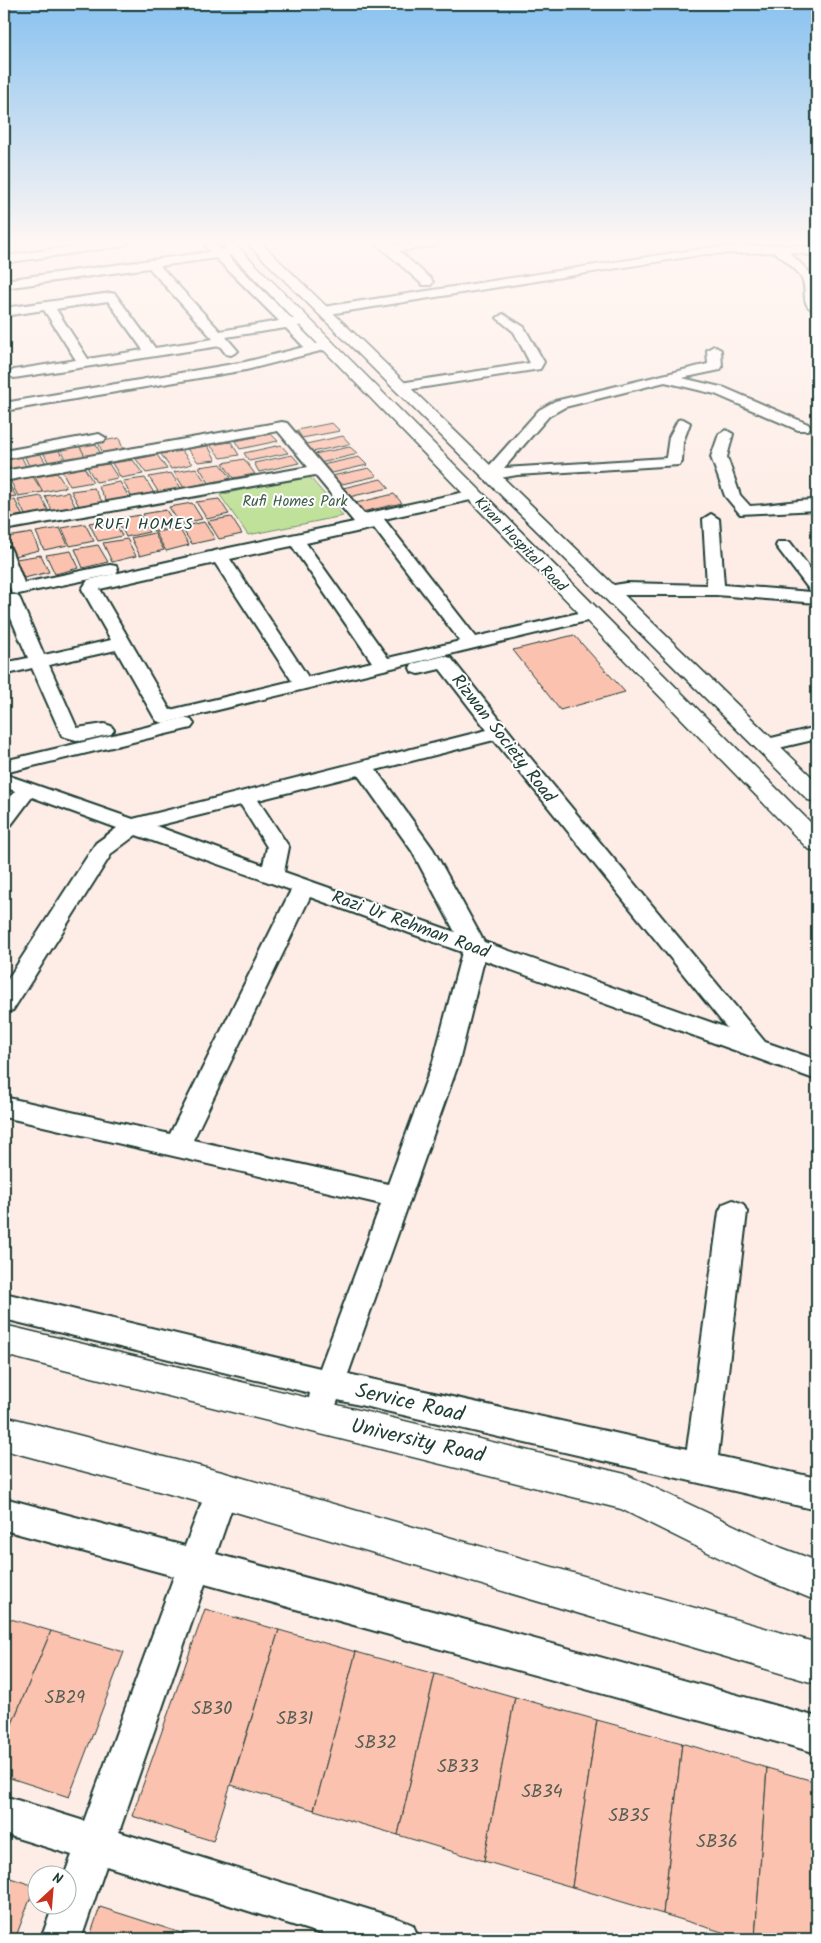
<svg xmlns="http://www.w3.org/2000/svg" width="821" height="1943" font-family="Kalam,sans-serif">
<rect width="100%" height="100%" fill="#feede7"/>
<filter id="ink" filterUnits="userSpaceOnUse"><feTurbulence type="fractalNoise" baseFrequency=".02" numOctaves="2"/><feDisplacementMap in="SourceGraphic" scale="10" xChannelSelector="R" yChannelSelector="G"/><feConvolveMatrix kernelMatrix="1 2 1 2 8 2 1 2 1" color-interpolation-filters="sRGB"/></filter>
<g filter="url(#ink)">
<!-- green -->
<polygon fill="#c0e19a" stroke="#708f67" points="307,474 343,516 248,535 220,495"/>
<!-- building -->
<g fill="#fbc2b0" stroke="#1f3d34">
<polygon points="332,423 340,431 302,438 297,430"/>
<polygon points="271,434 278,441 240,449 235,441"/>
<polygon points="343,436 350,444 312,452 306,444"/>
<polygon points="119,438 124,452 104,456 98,442"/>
<polygon points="231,442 239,455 221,458 210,445"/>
<polygon points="95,443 102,456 86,458 79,445"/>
<polygon points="79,445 86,458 68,462 60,448"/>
<polygon points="281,445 288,453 249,461 244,453"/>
<polygon points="208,446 216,460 198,462 187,449"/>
<polygon points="350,447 358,454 320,463 314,454"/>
<polygon points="58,449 65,462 50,465 43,452"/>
<polygon points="182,451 192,464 171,469 161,454"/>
<polygon points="40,453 47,465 30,468 24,455"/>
<polygon points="157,455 167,469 146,473 136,459"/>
<polygon points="292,455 299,463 259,472 254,463"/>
<polygon points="21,456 27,468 12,472 6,459"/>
<polygon points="359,457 367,465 328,474 322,465"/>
<polygon points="244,459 255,474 233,478 223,463"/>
<polygon points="133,460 143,474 121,478 112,463"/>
<polygon points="109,464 118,478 96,482 87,467"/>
<polygon points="221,464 231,478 209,483 199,467"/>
<polygon points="84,467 93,482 70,486 62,471"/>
<polygon points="196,468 206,483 184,488 174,472"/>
<polygon points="369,468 377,476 338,485 332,476"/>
<polygon points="57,473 66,487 43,492 35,477"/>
<polygon points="171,473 181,488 159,493 149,477"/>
<polygon points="33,477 43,492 18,496 10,480"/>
<polygon points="145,478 154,493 132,498 123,481"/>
<polygon points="381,479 389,488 349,497 343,488"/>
<polygon points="6,480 16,496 4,498 4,481"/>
<polygon points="120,482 129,497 107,502 98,486"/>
<polygon points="94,488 103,503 80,508 71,491"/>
<polygon points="68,492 76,508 53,513 45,496"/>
<polygon points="394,494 402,503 362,512 356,503"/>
<polygon points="41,496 49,512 26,517 18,500"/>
<polygon points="219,499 229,514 207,519 196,502"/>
<polygon points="15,500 22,515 4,519 4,501"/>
<polygon points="192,503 202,519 180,524 169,507"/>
<polygon points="166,510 176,526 153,531 143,514"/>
<polygon points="140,515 149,532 126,537 117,519"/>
<polygon points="231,517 242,534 219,539 208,521"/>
<polygon points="113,519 122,536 98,541 89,523"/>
<polygon points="204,522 215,539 192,544 181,527"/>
<polygon points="85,524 94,541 70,546 62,528"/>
<polygon points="60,528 68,545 44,550 36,532"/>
<polygon points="179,528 189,545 166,551 155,532"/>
<polygon points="32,533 39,550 15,556 7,537"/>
<polygon points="154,533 164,550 140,556 131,538"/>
<polygon points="127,539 136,556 112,562 103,543"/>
<polygon points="98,545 108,562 83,568 75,549"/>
<polygon points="71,551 79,568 55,574 46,555"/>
<polygon points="41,555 49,572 24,578 16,559"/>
<polygon points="574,635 625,692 560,710 513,650"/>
<polygon points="205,1609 279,1630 213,1841 132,1816"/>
<polygon points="4,1617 51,1631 4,1743"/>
<polygon points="279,1630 356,1652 314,1810 231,1785"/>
<polygon points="51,1631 124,1652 69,1797 4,1776 4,1743"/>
<polygon points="356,1652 435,1674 398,1835 314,1810"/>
<polygon points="435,1674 515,1697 484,1861 398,1835"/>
<polygon points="515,1697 597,1720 572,1887 484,1861"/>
<polygon points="597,1720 682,1743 663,1914 572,1887"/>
<polygon points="682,1743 767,1768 755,1939 745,1939 663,1914"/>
<polygon points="767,1768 817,1782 817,1939 755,1939"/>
<polygon points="4,1876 35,1886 15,1939 4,1939"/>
<polygon points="100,1907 200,1939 89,1939"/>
</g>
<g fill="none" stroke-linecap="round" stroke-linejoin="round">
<!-- street casing -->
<g stroke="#1f3d34" stroke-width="4">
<g id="street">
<polygon points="99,243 128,243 122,246 4,263 4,256"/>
<path d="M 212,243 L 222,250 L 239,250 L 239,254 L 228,256 L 292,319 L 304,319 L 305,322 L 304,325 L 298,326 L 316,344 L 332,342 L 334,345 L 332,348 L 246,370 L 4,411 L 4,403 L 245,362 L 304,347 L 286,328 L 226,337 L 238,351 L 231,355 L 226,354 L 220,346 L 14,378 L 7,374 L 14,370 L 76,360 L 44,310 L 4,316 L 4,308 L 111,293 L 115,294 L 155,348 L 213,339 L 149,268 L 4,288 L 4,280 L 210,252 L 205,246 ZM 216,258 L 279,321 L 220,331 L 160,266 ZM 108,301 L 143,350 L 88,359 L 56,309 Z"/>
<polygon points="376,243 389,243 392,245 439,243 433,246 399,251 431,279 433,282 431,285 423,285"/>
<path d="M 778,245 L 803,246 L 817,249 L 817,256 L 789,252 L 814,277 L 817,311 C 798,307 809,289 801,277 C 796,268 783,259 775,252 L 706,254 L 323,315 L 317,311 L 323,307 L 706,248 Z"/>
<polygon points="503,314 524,327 544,362 540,369 400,391 393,387 400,383 530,363 514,332 497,318"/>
<polygon points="714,346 721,350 722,367 720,370 682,378 725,388 808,424 810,427 808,430 798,430 715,394 665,382 565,407 549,416 504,468 666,458 669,437 678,420 683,419 690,423 683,442 682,462 679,465 517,475 489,480 481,475 539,410 555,401 708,364 707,350"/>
<path d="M 282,422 L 287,423 L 364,514 L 474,490 L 480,492 L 482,495 L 480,498 L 384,519 L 476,637 L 591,610 L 597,611 L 600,615 L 597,619 L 591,620 L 164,723 L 157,721 L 154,717 L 116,650 L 49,665 L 77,728 L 104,724 L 111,726 L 114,730 L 111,734 L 80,741 L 62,736 L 32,668 L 4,675 L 4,663 L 28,658 L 4,602 L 5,595 L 17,595 L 20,599 L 44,655 L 111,640 L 82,589 L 88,580 L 219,550 L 354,522 L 315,475 L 4,530 L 4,520 L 308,467 L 278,431 L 4,481 L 4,471 ZM 374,528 L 460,641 L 388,658 L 306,543 ZM 292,546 L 372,662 L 308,677 L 230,559 ZM 215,563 L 292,681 L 170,710 L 100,589 Z"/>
<path d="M 726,430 L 733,434 L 727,457 L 740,495 L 750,506 C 773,505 794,500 817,500 L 817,510 L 740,514 L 725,496 L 711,457 L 719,434 Z"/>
<polygon points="99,434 106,438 104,441 4,459 4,451"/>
<polygon points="711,514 719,519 724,585 811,592 776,546 778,542 790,542 817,578 817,603 716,595 603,595 600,591 603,587 626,583 707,585 703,519"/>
<polygon points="4,547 10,548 12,552 24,583 110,565 116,566 118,570 116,574 110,575 18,594 12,593 4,574"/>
<path d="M 444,656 L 451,658 L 528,755 L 765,1042 L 817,1060 L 817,1080 L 484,960 L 459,1062 L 348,1374 L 687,1449 L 719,1212 L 723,1204 L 733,1200 L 743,1204 L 747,1212 L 718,1456 L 817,1478 L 817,1510 L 338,1400 L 335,1408 L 324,1412 L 313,1408 L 309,1398 L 310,1393 L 4,1319 L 4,1293 L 320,1368 L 381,1204 L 4,1117 L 4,1097 L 170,1134 L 291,890 L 136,835 L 112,853 L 13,1010 L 4,1013 L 4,985 L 96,843 L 117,828 L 32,797 L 11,825 L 4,827 L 4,806 L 15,791 L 4,787 L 4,774 L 133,819 L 487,730 L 440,669 L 419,674 L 412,672 L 410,668 L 412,664 ZM 494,740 L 727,1028 L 484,942 L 433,849 L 376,770 ZM 358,775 L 412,851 L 455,932 L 284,872 L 289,847 L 258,800 ZM 241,805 L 267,847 L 263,865 L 156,826 ZM 310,897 L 462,952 L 433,1062 L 388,1184 L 193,1140 Z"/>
<polygon points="184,718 191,720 194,724 191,728 4,773 4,761"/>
<polygon points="817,727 817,739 766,751 759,749 756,745 759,741"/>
<polygon points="222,1474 233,1479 238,1490 216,1554 455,1617 817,1717 817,1753 205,1584 119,1832 399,1919 413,1925 419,1939 337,1939 106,1866 81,1939 41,1939 53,1906 68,1906 68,1876 64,1876 72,1855 4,1834 4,1796 84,1821 174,1576 4,1530 4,1498 185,1546 211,1479"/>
</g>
</g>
<!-- secondary casing -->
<g stroke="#1f3d34" stroke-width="3">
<g id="secondary">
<polygon points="220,243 234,243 817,829 817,851 808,849"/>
<polygon points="247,243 261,243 817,782 817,802 808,800"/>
</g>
</g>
<!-- primary casing -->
<g stroke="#1f3d34" stroke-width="3">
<g id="primary">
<polygon points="4,1325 625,1474 782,1548 817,1561 817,1601 754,1575 621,1509 4,1355"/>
<polygon points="4,1416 222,1472 817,1643 817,1684 222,1508 4,1450"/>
</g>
</g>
<!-- street -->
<use href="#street" fill="#fff" fill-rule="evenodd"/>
<!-- secondary -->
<use href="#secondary" fill="#fff" fill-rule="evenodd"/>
<!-- primary -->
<use href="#primary" fill="#fff" fill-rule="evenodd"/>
</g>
</g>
<!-- sky -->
<linearGradient id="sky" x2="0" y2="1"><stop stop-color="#89c2f0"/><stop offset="0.47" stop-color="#fff7f4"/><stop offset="1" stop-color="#fff7f4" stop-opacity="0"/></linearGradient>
<rect width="821" height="515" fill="url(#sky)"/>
<g text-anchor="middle" stroke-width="4" stroke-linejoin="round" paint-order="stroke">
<!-- far-park labels -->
<g font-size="15" fill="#3f5e48" stroke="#fff">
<text x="295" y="506">Rufi Homes Park</text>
</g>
<!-- far-street labels -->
<g font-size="15" fill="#1f3d34" stroke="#fff">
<text transform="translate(521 544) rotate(46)" y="5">Kiran Hospital Road</text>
</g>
<!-- far-neighbourhood labels -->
<g font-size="16" letter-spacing="1" fill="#1f3d34" stroke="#fff">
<text x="144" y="529">RUFI HOMES</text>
</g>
<!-- street labels -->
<g font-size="18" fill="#1f3d34" stroke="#fff">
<text transform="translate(504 738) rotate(52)" y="6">Rizwan Society Road</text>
<text transform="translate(411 924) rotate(20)" y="6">Razi Ur Rehman Road</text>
</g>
<!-- near-number labels -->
<g font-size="18" fill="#565e53">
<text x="65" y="1703">SB29</text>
<text x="212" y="1714">SB30</text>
<text x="295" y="1724">SB31</text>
<text x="376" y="1748">SB32</text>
<text x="458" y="1772">SB33</text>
<text x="542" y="1797">SB34</text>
<text x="629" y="1821">SB35</text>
<text x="717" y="1847">SB36</text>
</g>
<!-- near-street labels -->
<g font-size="21" fill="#1f3d34" stroke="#fff">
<text transform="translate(410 1402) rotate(13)" y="7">Service Road</text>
<text transform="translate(418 1440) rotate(13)" y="7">University Road</text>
</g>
</g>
<!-- margin -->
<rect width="821" height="1943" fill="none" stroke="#fff" stroke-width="20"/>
<rect x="10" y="10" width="801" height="1923" fill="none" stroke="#1f3d34" stroke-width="2" filter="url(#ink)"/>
<!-- north arrow -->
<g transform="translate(52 1890) rotate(26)"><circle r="24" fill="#ffffff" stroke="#a5b1ae"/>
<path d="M0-4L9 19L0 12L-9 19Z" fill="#c8321e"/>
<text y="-8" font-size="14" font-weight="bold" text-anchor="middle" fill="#1f3d34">N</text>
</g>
</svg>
